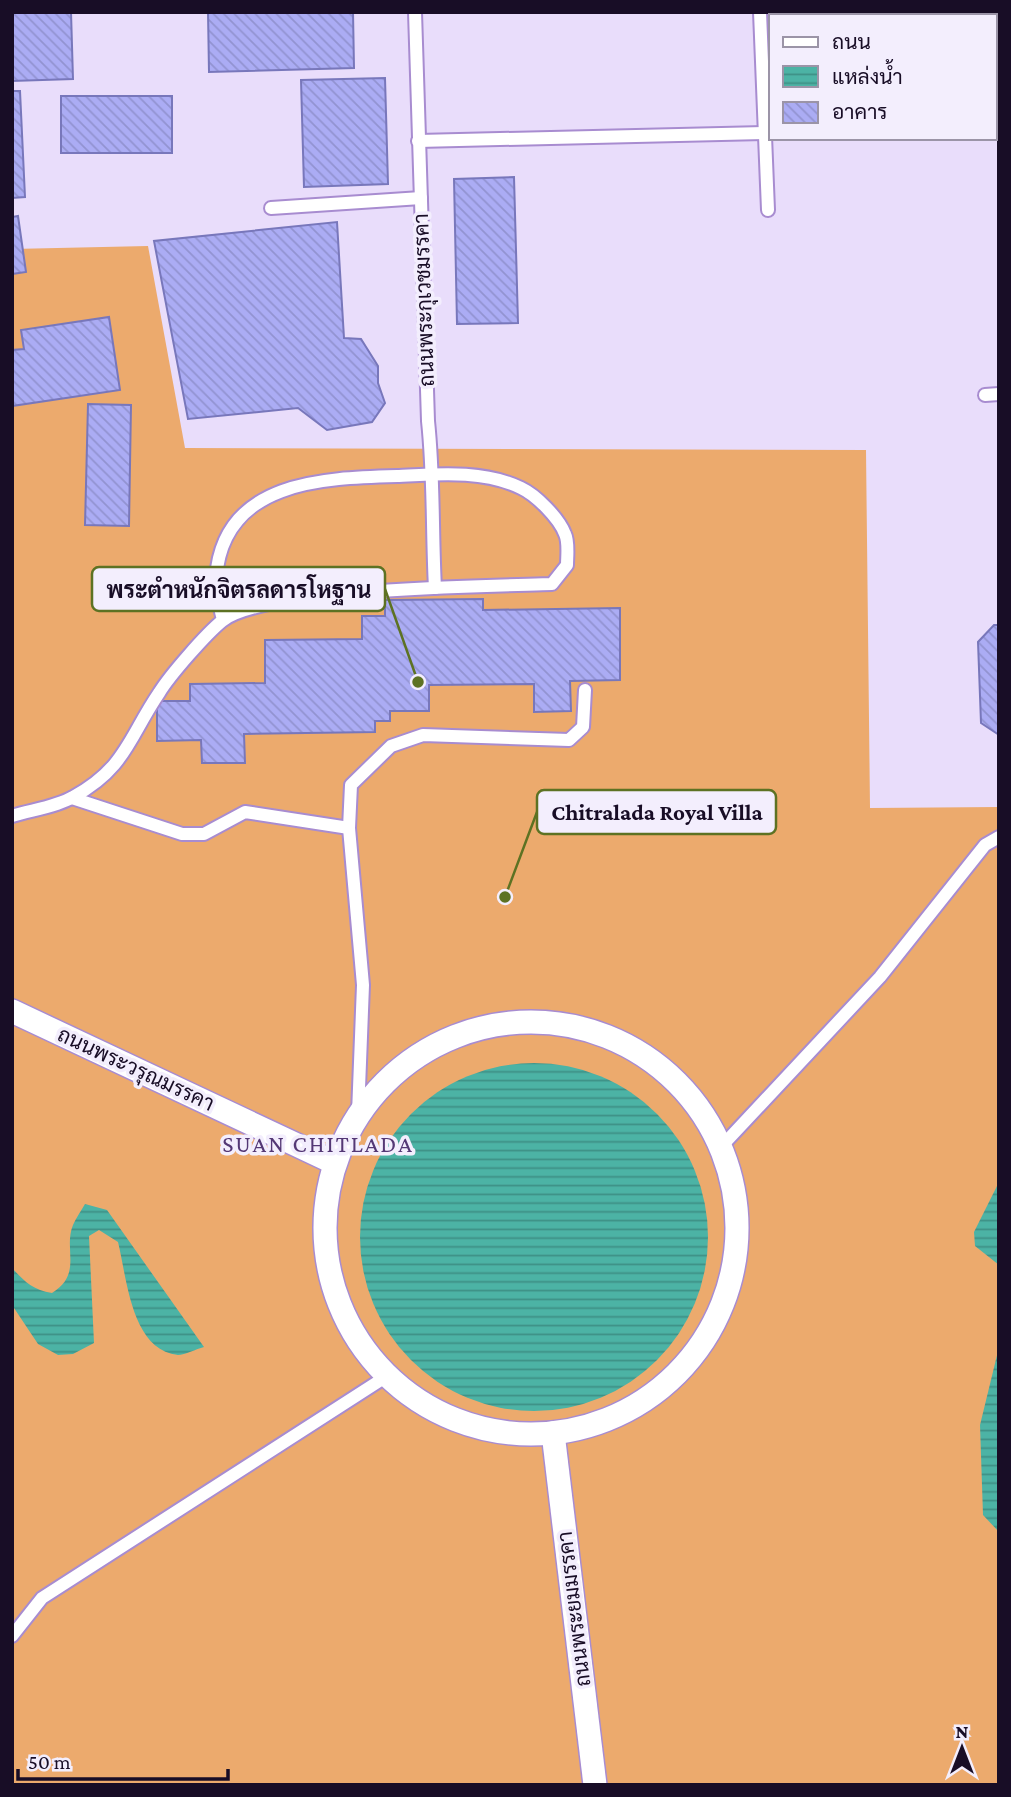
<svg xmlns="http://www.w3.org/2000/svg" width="1011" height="1797" font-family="'Crimson Pro',Sarabun,serif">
<defs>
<pattern id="water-rules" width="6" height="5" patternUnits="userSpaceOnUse" patternTransform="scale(1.75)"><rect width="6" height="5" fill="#4cb3a5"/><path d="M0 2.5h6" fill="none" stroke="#3e9086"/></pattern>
<pattern id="building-back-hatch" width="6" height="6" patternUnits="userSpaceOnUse" patternTransform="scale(1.75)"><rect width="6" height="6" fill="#abacf4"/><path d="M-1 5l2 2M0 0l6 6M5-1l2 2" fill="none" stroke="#9293d1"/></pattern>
</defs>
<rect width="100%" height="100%" fill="#e9ddfb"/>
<!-- garden -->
<polygon fill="#ecaa6d" points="148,246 185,448 866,450 870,808 999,807 999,1785 12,1785 12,249"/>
<!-- water -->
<g fill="url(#water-rules)">
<circle cx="534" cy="1237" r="174"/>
<polygon points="999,1182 999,1265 975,1246 974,1232"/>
<path d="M 85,1204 L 107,1210 L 204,1347 C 196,1349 185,1355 178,1355 C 131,1350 127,1278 118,1242 L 99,1230 L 89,1236 L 94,1343 L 73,1354 L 58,1355 L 38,1344 L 12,1305 L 12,1268 C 25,1282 33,1290 52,1293 C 83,1274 63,1249 73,1225 C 76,1218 81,1211 85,1204 Z"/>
<polygon points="999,1347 999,1532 983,1515 980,1425"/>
</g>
<!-- building -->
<g fill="url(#building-back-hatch)" stroke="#7877bb" stroke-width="2">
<polygon points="12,12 71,12 73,79 12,81"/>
<polygon points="208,12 353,12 354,68 209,72"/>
<polygon points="989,12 999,12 999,85 995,85 995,16 989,16"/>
<polygon points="385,78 388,184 304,187 301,80"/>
<polygon points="12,91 20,91 25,197 12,198"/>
<rect x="61" y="96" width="111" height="57"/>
<polygon points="514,177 518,323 457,324 454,179"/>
<polygon points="18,216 26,272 12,274 12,217"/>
<polygon points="337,222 344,338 361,339 378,366 378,383 385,403 372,422 327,430 298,408 188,419 154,241"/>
<polygon points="109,317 120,390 12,406 12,350 24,349 21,330"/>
<polygon points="88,404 131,405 129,526 85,525"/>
<polygon points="483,599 483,610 620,608 620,680 570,681 571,711 534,712 534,684 429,685 429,711 390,711 390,721 375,721 375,732 244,734 245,763 202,763 201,740 157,741 157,701 190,701 190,684 265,683 265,640 362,639 362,616 385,616 385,600"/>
<polygon points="994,625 999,625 999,735 981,723 978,642"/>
</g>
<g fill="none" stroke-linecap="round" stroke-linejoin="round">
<!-- lane casing -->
<g stroke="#a88cd0" stroke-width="16">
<g id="lane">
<path d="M 415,12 L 428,421 C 434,477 432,532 435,588"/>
<polyline points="760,12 768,210"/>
<polyline points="418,141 764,133"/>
<polyline points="271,208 421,198"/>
<polyline points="985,395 999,394"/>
<polyline points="72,798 182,834 204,834 245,812 349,828"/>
<path d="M 12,816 C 31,810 56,807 73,797 C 126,768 129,737 159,693 C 170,675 206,634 222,621 C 263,588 490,586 552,584 L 567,565 C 567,556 569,542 565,534 C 559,518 536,495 521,488 C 484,470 439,474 399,476 C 324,478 223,480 216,578 C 215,591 220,607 223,620"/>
<polyline points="358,1114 363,985 349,828 351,785 391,746 423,735 569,740 583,727 585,690"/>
<polyline points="721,1147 880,977 985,845 999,837"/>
<polyline points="12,1636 42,1598 387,1376"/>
</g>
</g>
<!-- street casing -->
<g stroke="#a88cd0" stroke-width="26">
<g id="street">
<polyline points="12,1011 335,1163"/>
<circle cx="531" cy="1228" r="206"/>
<polyline points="553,1433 595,1785"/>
</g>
</g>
<!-- lane -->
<use href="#lane" stroke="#fff" stroke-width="12"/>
<!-- street -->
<use href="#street" stroke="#fff" stroke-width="23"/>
</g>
<g text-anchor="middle" stroke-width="7" stroke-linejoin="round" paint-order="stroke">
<!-- street labels -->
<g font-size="21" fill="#180d26" stroke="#f3eefd">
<text transform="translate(424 300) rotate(-92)" y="7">ถนนพระกุเวชมรรคา</text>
<text transform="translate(136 1069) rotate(25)" y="7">ถนนพระวรุณมรรคา</text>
<text transform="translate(574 1609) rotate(-97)" y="7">ถนนพระยมมรรคา</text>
</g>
<!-- quarter labels -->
<g font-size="24" letter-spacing="2" fill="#543875" stroke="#f3eefd">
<text x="318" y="1152">SUAN CHITLADA</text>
</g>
</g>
<!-- callouts -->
<path fill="none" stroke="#5d7223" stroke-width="2.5" d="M418 682L385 589M505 897L537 812"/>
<g fill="#5d7223" stroke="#f3eefd" stroke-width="2.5">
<circle cx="418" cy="682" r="7"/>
<circle cx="505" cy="897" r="7"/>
</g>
<g fill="#f3eefd" stroke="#5d7223" stroke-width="2.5">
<rect x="92" y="567" width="293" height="44" rx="7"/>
<rect x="537" y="790" width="239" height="44" rx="7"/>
</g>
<g font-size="23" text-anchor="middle" font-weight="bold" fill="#180d26">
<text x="239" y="598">พระตำหนักจิตรลดารโหฐาน</text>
<text x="657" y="820">Chitralada Royal Villa</text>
</g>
<!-- border -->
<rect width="1011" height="1797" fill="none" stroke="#180d26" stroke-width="28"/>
<!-- legend -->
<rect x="769" y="14" width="228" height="126" fill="#f3eefd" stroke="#9b94a7" stroke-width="2"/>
<rect x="783" y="37" width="35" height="10" fill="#ffffff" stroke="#9b94a7" stroke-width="2"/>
<text x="832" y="49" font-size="21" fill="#180d26">ถนน</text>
<rect x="783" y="66" width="35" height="21" fill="url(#water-rules)" stroke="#9b94a7" stroke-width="2"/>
<text x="832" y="84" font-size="21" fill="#180d26">แหล่งน้ำ</text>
<rect x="783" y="102" width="35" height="21" fill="url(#building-back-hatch)" stroke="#9b94a7" stroke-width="2"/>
<text x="832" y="119" font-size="21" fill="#180d26">อาคาร</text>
<!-- north arrow -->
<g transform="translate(962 1748)" stroke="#f3eefd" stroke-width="5" paint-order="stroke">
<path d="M0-5L12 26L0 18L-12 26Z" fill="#180d26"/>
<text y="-10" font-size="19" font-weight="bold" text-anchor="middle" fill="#180d26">N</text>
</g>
<!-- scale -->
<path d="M18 1769v10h210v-10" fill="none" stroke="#180d26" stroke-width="3.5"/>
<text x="28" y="1769" font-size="21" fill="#180d26" stroke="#f3eefd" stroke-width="5" paint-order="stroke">50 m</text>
</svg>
